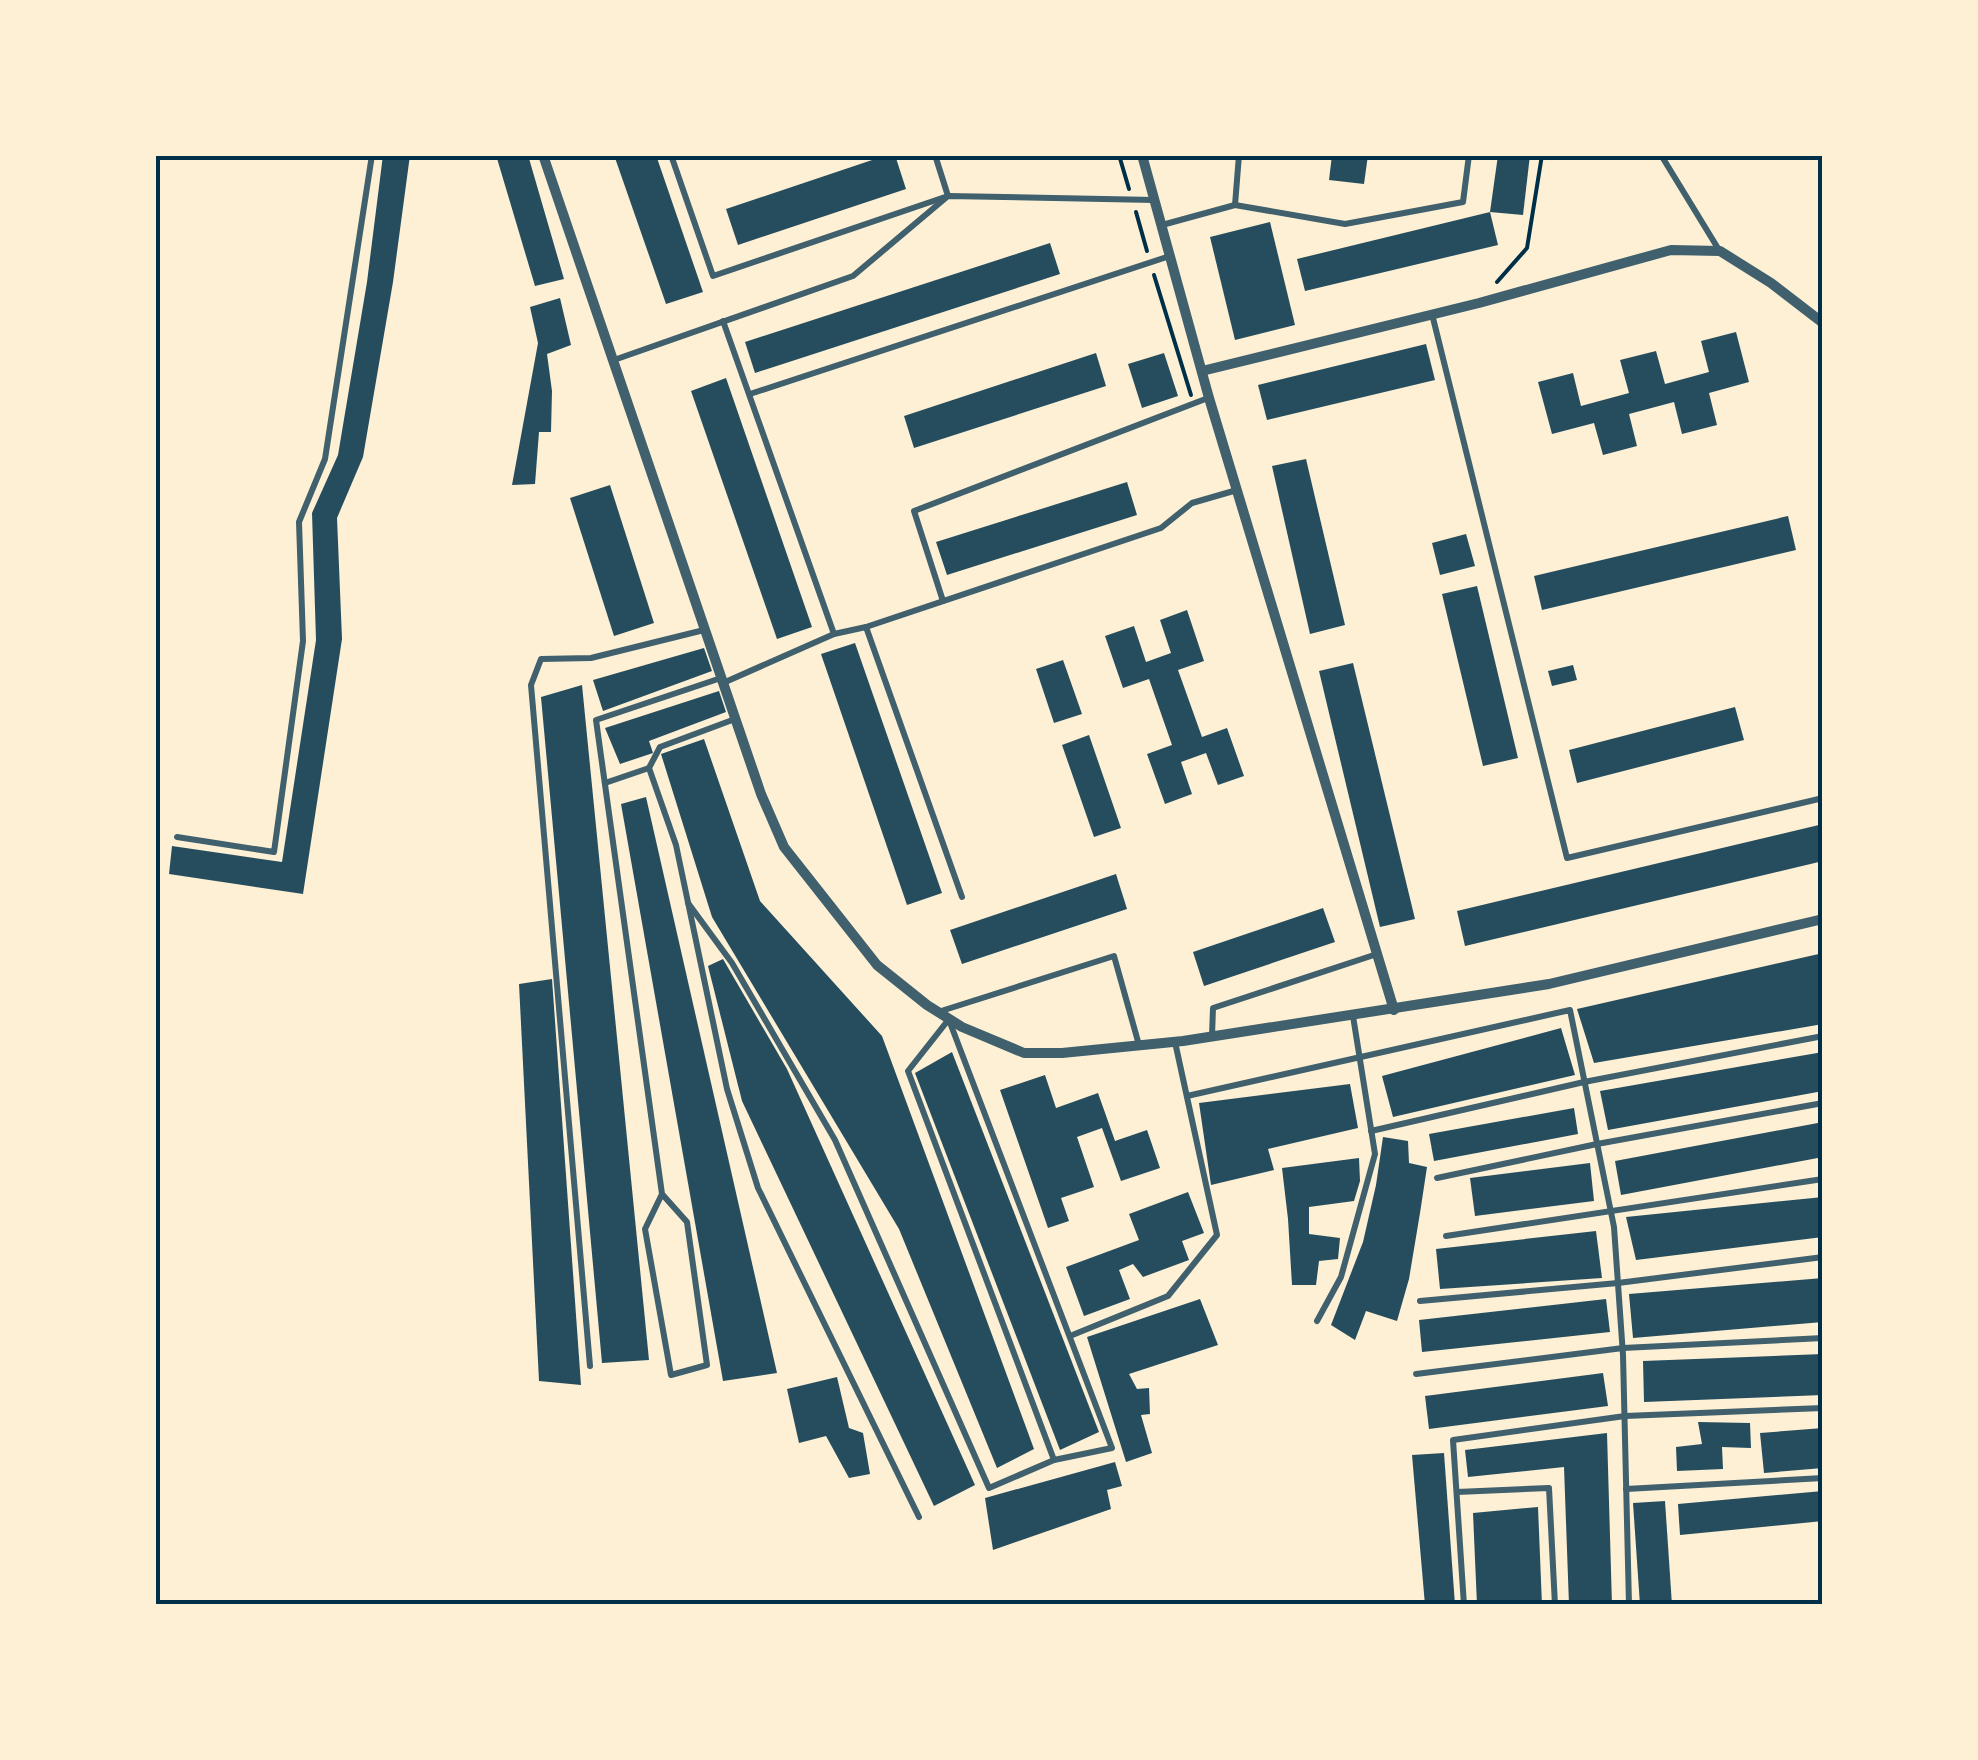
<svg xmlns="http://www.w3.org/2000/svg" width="1978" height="1760" font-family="Commissioner,sans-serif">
<rect width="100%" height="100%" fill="#fdf0d5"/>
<!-- building -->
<g fill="#264d5e">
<polygon points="383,155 410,155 393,282 363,457 337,518 342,639 303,894 169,874 172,846 282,862 316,640 312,513 338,455 367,282"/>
<polygon points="496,155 528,155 564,279 535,286"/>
<polygon points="614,155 656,155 703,292 666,304"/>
<polygon points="887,155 895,155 906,189 738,245 726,209"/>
<polygon points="1332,155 1368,155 1364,184 1329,180"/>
<polygon points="1498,155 1530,155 1523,215 1490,212"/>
<polygon points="1490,212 1498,245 1305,291 1297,259"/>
<polygon points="1270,222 1295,325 1235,340 1210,237"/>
<polygon points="1050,243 1060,274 755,373 745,342"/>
<polygon points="560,298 571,345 547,354 552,391 551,432 539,432 535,484 512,485 538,343 530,307"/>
<polygon points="1736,332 1749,382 1709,393 1717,425 1682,434 1674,402 1629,414 1637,446 1603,455 1594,423 1552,434 1538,382 1573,373 1581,406 1629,393 1620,360 1656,351 1665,384 1709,372 1701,341"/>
<polygon points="1426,344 1435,380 1267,420 1258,385"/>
<polygon points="1096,353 1106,386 914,448 904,416"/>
<polygon points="1164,353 1178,396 1142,408 1128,364"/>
<polygon points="726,378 812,627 777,639 691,391"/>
<polygon points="1306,459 1345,625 1310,634 1272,466"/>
<polygon points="1127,482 1137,515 947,575 936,542"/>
<polygon points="610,485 654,623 614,636 570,498"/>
<polygon points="1788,516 1796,550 1542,610 1534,576"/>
<polygon points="1466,534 1475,566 1440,575 1432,543"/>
<polygon points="1477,586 1518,758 1483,766 1442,594"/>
<polygon points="1187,610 1204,661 1178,670 1202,737 1227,728 1244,776 1218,785 1206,753 1181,762 1192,794 1165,804 1147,754 1172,745 1149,679 1123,688 1105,636 1134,626 1146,662 1171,653 1160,620"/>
<polygon points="855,643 942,893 907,905 821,654"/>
<polygon points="704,648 712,671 603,711 593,680"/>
<polygon points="1063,660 1082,714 1054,723 1036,669"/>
<polygon points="1353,663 1415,919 1380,927 1319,671"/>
<polygon points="1573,665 1577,680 1552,686 1548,671"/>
<polygon points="582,685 649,1360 602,1363 541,697"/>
<polygon points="719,691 726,712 649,741 653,753 620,764 605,728"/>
<polygon points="1735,707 1744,740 1577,783 1569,750"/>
<polygon points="1089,735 1121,828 1094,837 1062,745"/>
<polygon points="704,739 760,901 882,1036 1034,1449 997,1468 899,1229 712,917 661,754"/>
<polygon points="646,797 777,1373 723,1381 621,804"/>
<polygon points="1823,824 1823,861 1465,946 1457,911"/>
<polygon points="1116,874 1127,909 962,964 950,930"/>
<polygon points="1323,908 1335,942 1204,986 1193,952"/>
<polygon points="1823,953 1823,1024 1594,1063 1577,1009"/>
<polygon points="723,959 787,1069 975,1485 934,1506 742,1101 708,966"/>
<polygon points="552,979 581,1385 539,1381 519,984"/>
<polygon points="1561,1028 1575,1075 1393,1117 1382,1076"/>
<polygon points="952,1052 1099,1432 1060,1450 915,1073"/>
<polygon points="1823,1052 1823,1091 1608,1130 1600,1091"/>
<polygon points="1045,1075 1056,1108 1098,1093 1115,1141 1147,1130 1160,1168 1121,1181 1102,1128 1077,1137 1094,1187 1061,1198 1069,1221 1048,1228 1000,1090"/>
<polygon points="1350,1084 1358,1128 1268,1149 1274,1170 1211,1185 1199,1103"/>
<polygon points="1574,1108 1578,1134 1434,1161 1429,1134"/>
<polygon points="1823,1122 1823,1157 1621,1195 1615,1161"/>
<polygon points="1383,1137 1408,1141 1409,1163 1427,1167 1420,1213 1409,1279 1397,1321 1366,1311 1355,1340 1331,1325 1363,1242 1376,1185"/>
<polygon points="1359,1158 1360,1181 1354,1201 1309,1207 1309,1234 1340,1238 1338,1259 1319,1261 1316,1285 1292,1285 1288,1219 1282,1168"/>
<polygon points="1590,1163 1594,1201 1475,1216 1470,1178"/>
<polygon points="1188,1192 1204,1233 1182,1241 1189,1260 1143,1277 1133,1264 1119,1270 1130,1299 1084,1316 1066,1267 1139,1240 1129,1214"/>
<polygon points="1823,1197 1823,1237 1636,1260 1626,1217"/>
<polygon points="1596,1231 1602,1278 1440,1289 1436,1249"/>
<polygon points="1823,1278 1823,1322 1633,1338 1629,1294"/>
<polygon points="1200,1299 1218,1345 1129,1374 1137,1389 1149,1388 1150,1414 1141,1415 1152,1453 1126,1462 1087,1337"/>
<polygon points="1606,1299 1610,1332 1422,1352 1419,1320"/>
<polygon points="1823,1354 1823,1395 1644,1402 1643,1361"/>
<polygon points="1603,1373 1608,1406 1429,1429 1425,1396"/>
<polygon points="837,1377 849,1428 863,1433 870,1474 849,1478 826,1436 799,1443 787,1389"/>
<polygon points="1698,1422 1750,1423 1751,1448 1722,1447 1723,1469 1677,1471 1676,1447 1702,1444"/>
<polygon points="1823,1428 1823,1468 1764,1473 1760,1433"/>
<polygon points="1607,1433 1612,1605 1569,1605 1564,1467 1468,1477 1465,1450"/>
<polygon points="1444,1453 1455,1605 1425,1605 1412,1455"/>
<polygon points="1115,1462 1122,1486 1107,1490 1111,1509 993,1550 985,1498"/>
<polygon points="1823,1491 1823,1521 1680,1535 1678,1504"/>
<polygon points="1665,1501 1672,1605 1640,1605 1633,1503"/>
<polygon points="1538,1507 1542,1605 1477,1605 1473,1513"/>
</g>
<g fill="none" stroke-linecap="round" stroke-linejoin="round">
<!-- path -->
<g stroke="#003049" stroke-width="4">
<polyline points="1119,155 1129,189"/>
<polyline points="1136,212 1147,251"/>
<polyline points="1154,275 1191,395"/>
<polyline points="1497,282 1527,248 1542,155"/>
</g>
<!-- service -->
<g stroke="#3f606c" stroke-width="6">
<polyline points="671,155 713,276 948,196 935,155"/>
<polyline points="1661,155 1719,250"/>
<polyline points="1235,205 1239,155"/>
<polyline points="1162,225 1235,205 1345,224 1463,202 1469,155"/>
<polyline points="1432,314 1567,858 1823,798"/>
<polyline points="614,360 853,276 948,196 1154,200"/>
<polyline points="750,394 1170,256"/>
<polyline points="943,601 914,511 1208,398"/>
<polyline points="866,627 962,897"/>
<polyline points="834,634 866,627 1161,528 1192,503 1237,490"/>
<polyline points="723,683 834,634 723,321"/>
<polyline points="735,719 660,747 649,768 676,845 727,1089 758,1188 919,1517"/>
<polyline points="605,783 649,768"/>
<polyline points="177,837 274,852 303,641 299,522 325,459 372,155"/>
<polyline points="688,903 732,963 835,1140 989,1488 1054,1460 908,1071 949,1019"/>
<polyline points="938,1012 1114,956 1139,1045"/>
<polyline points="949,1020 1112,1448 1054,1460"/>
<polyline points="1212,1036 1213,1008 1377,954"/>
<polyline points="1187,1096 1570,1010 1614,1227 1623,1355 1629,1605"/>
<polyline points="1371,1131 1584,1082 1823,1036"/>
<polyline points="1437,1178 1597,1144 1823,1103"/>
<polyline points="662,1194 687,1222 707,1365 671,1375 645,1229 662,1194 596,720 721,678"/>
<polyline points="1446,1236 1823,1179"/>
<polyline points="1420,1301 1618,1283 1823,1257"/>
<polyline points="1317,1321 1341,1277 1375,1154 1353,1016"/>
<polyline points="1070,1336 1168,1296 1217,1235 1175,1042"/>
<polyline points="590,1366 531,685 541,659 591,658 704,630"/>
<polyline points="1416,1374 1623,1348 1823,1338"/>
<polyline points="1626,1489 1823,1478"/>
<polyline points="1457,1492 1549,1488 1555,1605"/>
<polyline points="1464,1605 1453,1440 1625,1416 1823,1408"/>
</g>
<!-- minor -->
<g stroke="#3f606c" stroke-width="10">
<polyline points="543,155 761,794 784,847 877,965 927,1005 962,1027 1024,1053 1062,1053 1183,1041 1549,984 1823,919"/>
<polyline points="1142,155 1209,398 1394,1010"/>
<polyline points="1202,371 1479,303 1671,250 1720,251 1771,283 1823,323"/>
</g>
</g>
<!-- border -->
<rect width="1978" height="1760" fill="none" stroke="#fdf0d5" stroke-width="315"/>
<rect x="158" y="158" width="1662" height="1444" fill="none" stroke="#003049" stroke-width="4"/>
</svg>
